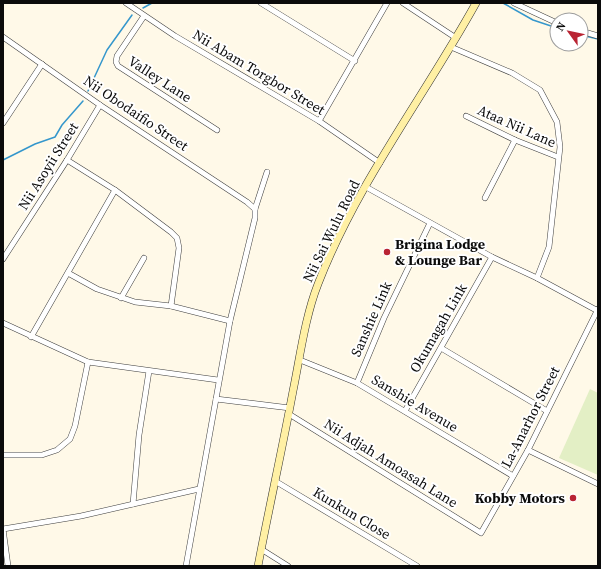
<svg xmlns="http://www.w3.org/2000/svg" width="601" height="569" font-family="'Source Serif 4',serif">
<rect width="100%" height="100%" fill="#fff9e8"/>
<!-- pitch -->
<polygon fill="#e3efc5" points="590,389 598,393 598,475 559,458"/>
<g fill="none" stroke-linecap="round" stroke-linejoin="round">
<!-- stream -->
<g stroke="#3597cc" stroke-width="1.5">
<polyline points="503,3 533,20 557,28"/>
<polyline points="143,8 152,3"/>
<polyline points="581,35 598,39"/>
<polyline points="88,91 107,50 132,15"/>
<polyline points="3,160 35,144 55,137 62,125 83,101"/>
</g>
<!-- street casing -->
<g stroke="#3e3e3e" stroke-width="6">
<g id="street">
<polyline points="126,3 175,36 319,121 380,163"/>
<polyline points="261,3 355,61"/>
<polyline points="403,3 456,38"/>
<polyline points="514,3 557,23"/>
<polyline points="144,16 117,56 116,62 118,66 217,130"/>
<polyline points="581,31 598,36"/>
<polyline points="3,37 100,105 247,202 255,209"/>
<polyline points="451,47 512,73 540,90 557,122 560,147 549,247 537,278"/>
<polyline points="466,116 515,140 558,157"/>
<polyline points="319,121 387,3"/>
<polyline points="3,123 42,64"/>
<polyline points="67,160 115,190 171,232 177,238 179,248 171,306"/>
<polyline points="366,187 492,257 537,278 598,311"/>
<polyline points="485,198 515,140"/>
<polyline points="3,259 67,160 100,105"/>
<polyline points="68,273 97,289 135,302 171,306 230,321"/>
<polyline points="121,298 144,258"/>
<polyline points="3,323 88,362 218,380"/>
<polyline points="31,337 115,190"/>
<polyline points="441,348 547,411"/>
<polyline points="300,360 357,383 513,476"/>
<polyline points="357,383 384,318 430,223"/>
<polyline points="216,399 290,408"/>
<polyline points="405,411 492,257"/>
<polyline points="289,414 481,533 528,450 598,309"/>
<polyline points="528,450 598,484"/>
<polyline points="3,455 42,455 57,450 70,439 75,426 88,362"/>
<polyline points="275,481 417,566"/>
<polyline points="133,504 139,435 149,371"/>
<polyline points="3,529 81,516 199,489"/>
<polyline points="3,529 8,566"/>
<polyline points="261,549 288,566"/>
<polyline points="186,566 230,321 255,218 255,209 267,172"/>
</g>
</g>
<!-- secondary casing -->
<g stroke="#2d2d2d" stroke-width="8">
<path id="secondary" d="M 258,566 C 269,508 282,450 293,391 C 300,357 305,317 318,284 C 357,183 424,97 476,3"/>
</g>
<!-- street -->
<use href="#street" stroke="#fff" stroke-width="5"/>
<!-- secondary -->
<use href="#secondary" stroke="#fff0a4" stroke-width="7"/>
</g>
<!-- markers -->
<g fill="#b92433" stroke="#fff" stroke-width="1.5">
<circle cx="387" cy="252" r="4"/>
<circle cx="573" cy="498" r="4"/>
</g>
<g text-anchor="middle" stroke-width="4" stroke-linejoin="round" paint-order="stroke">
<!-- street labels -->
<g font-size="14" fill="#0b0b0b" stroke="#fff">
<text transform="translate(259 72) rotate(31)" y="5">Nii Abam Torgbor Street</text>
<text transform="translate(160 79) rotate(33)" y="5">Valley Lane</text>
<text transform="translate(136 113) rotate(34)" y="5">Nii Obodaifio Street</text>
<text transform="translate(517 126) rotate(24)" y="5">Ataa Nii Lane</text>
<text transform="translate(48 166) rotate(-58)" y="5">Nii Asoyii Street</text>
<text transform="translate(331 231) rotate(-64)" y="5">Nii Sai Wulu Road</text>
<text transform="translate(371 319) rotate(-66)" y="5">Sanshie Link</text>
<text transform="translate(438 328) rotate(-60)" y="5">Okumagah Link</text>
<text transform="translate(415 403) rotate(31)" y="5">Sanshie Avenue</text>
<text transform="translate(530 417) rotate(-63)" y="5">La-Anarhor Street</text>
<text transform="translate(391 463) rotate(32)" y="5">Nii Adjah Amoasah Lane</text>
<text transform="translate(352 513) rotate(31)" y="5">Kunkun Close</text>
</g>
<!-- poi labels -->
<g font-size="14" font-weight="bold" fill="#0b0b0b" stroke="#fff" text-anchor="start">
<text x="395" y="249">Brigina Lodge<tspan x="395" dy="16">&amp; Lounge Bar</tspan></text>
<text x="565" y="503" text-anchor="end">Kobby Motors</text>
</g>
</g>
<!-- border -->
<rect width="601" height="569" fill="none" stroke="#0b0b0b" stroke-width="8"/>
<!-- north arrow -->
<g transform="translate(569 32) rotate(303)"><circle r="19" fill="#ffffff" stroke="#9d9d9d"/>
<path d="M0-3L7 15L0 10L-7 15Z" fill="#b92433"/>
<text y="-6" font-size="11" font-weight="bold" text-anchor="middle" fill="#0b0b0b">N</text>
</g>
</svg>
